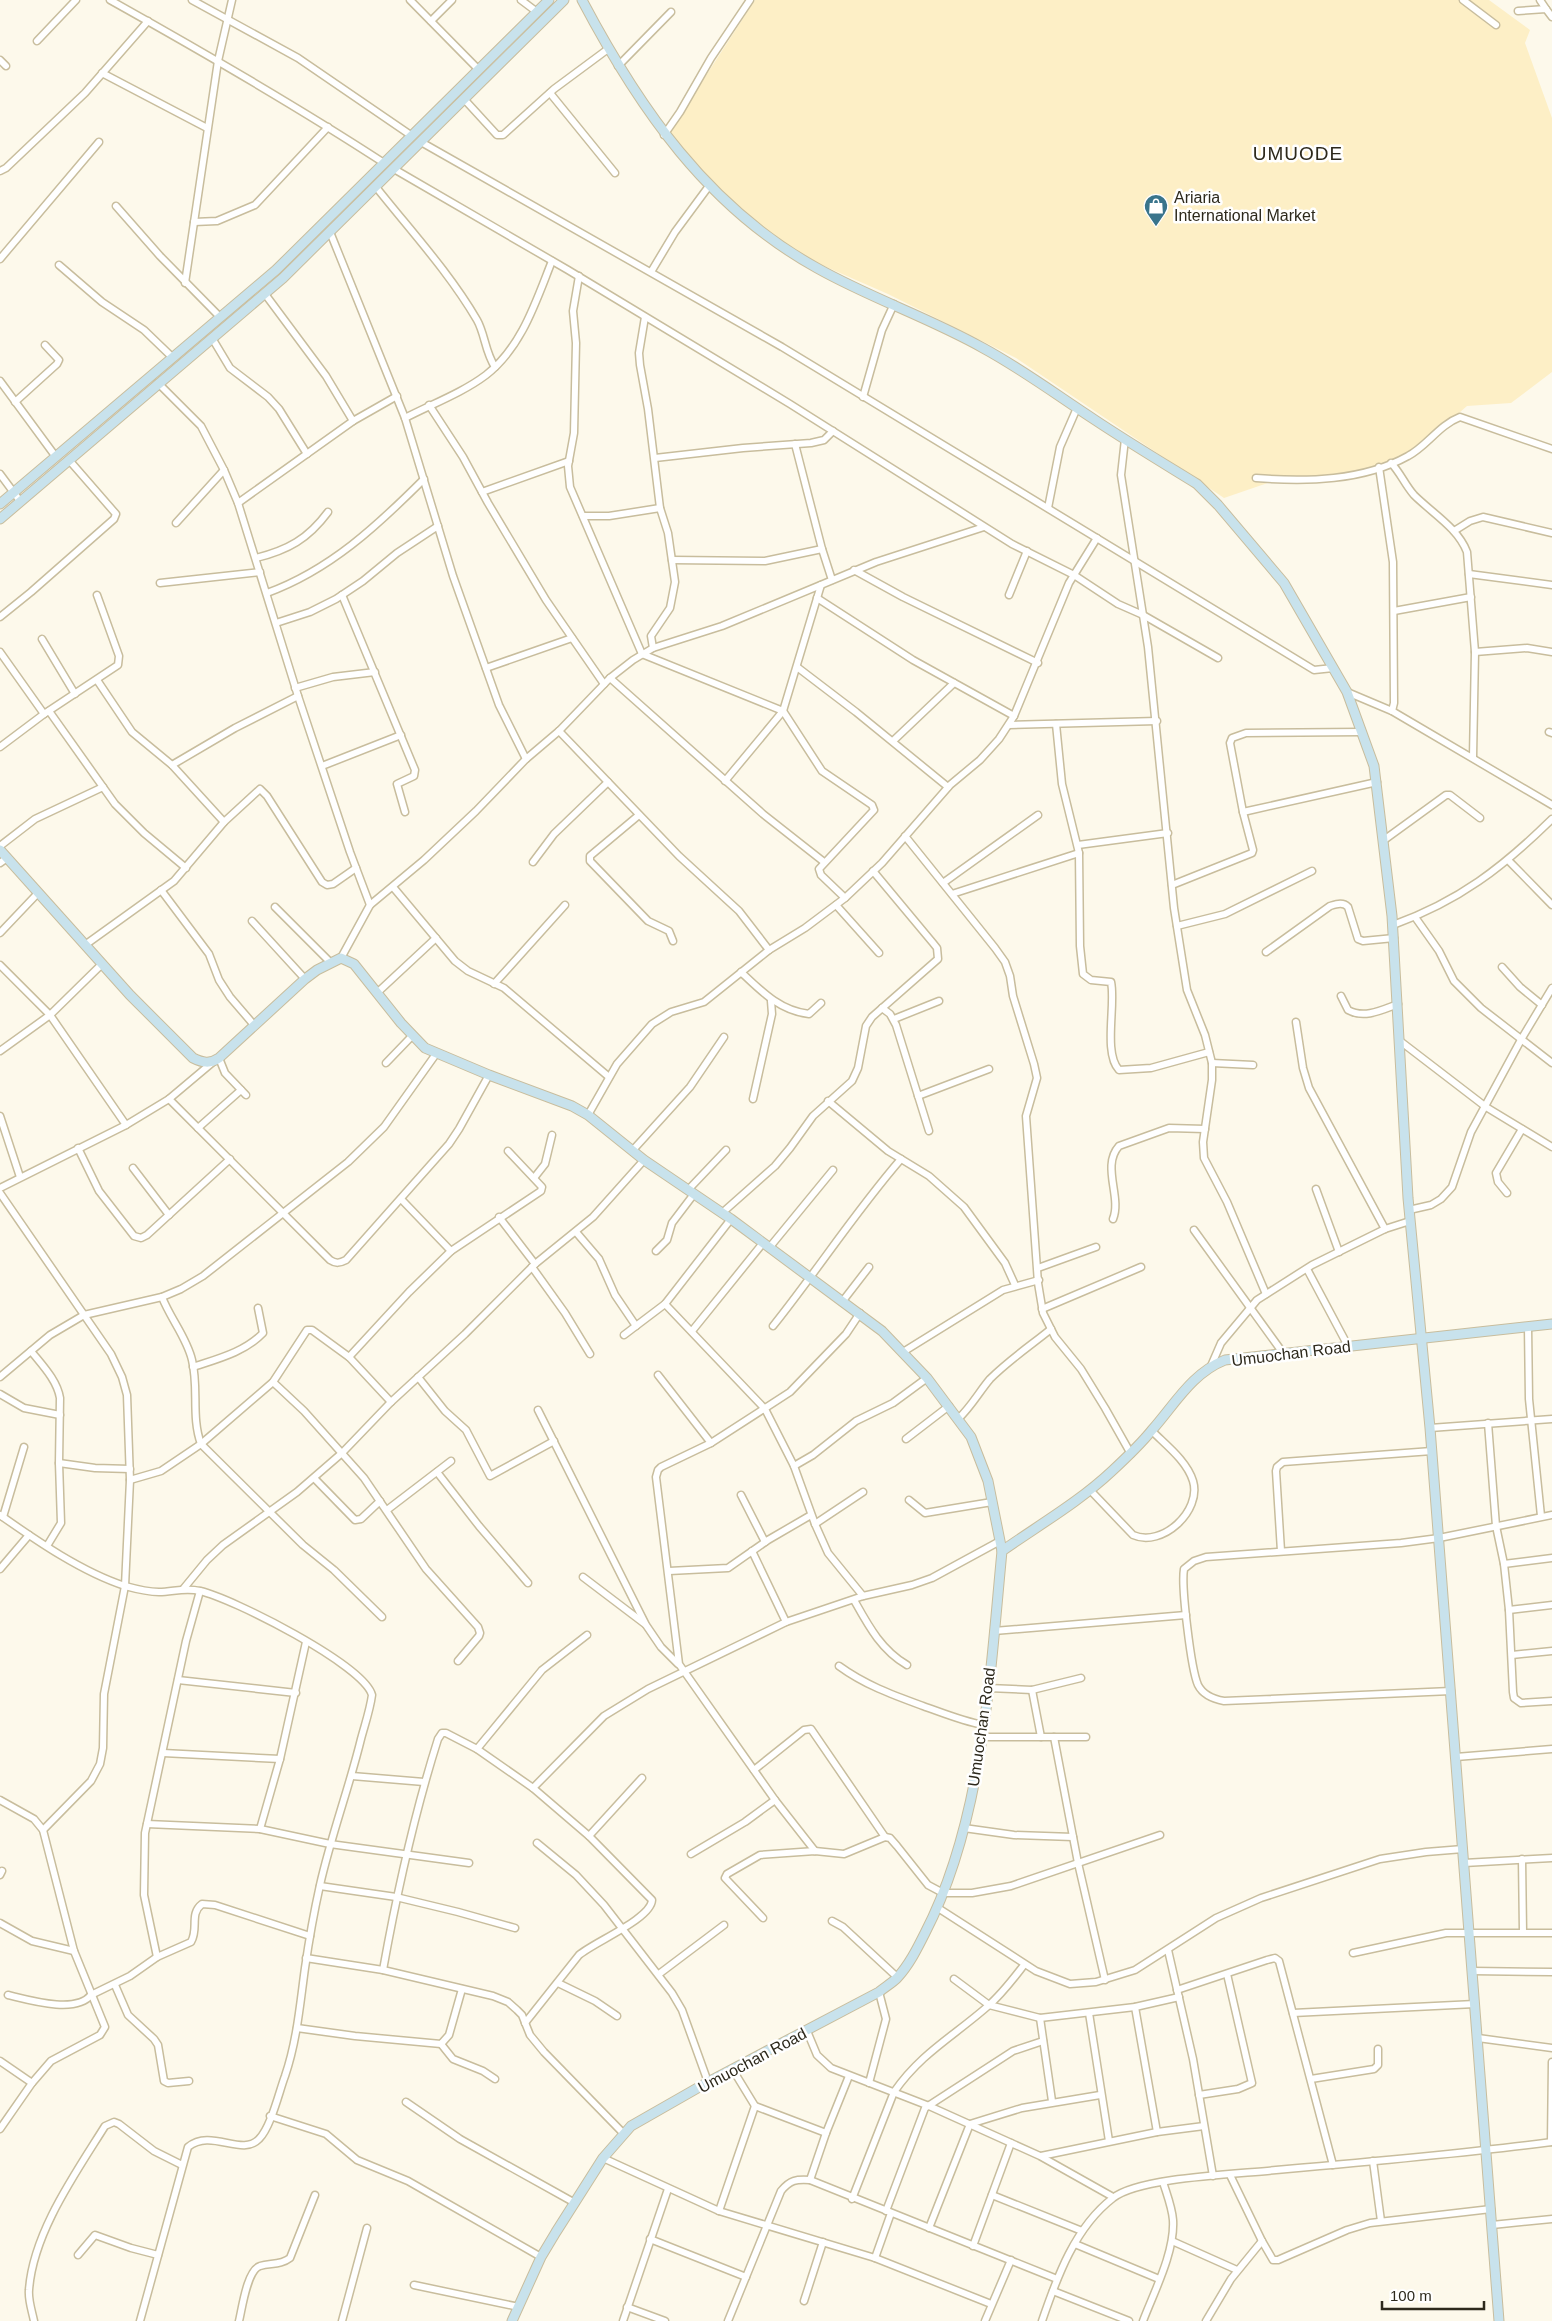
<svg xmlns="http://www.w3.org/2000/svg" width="1552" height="2321" font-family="Arial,sans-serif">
<rect width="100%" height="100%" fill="#fdf9eb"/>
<!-- built -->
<polygon fill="#fdefc6" points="755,0 1489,0 1530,30 1525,43 1552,118 1552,372 1511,403 1467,406 1414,452 1363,476 1276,480 1224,498 1016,358 888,294 792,252 727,202 668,134"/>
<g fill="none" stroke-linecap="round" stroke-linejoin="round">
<!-- street casing -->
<g stroke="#c8bd9d" stroke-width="9">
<g id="street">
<path d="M 110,0 C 203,52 295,105 384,163"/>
<polyline points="192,0 298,58 412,136"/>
<polyline points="410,0 478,69"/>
<polyline points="521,0 537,12"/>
<polyline points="1463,0 1496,25"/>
<polyline points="1540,0 1546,9"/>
<polyline points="1518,11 1546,9 1552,17"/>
<polyline points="431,21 452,0"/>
<polyline points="37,41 76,0"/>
<polyline points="0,60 6,66"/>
<polyline points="618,66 671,12"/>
<polyline points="102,73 207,128"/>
<polyline points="550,93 615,173"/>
<polyline points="464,99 497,135 503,135 554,89 608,49"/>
<polyline points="664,135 680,112 711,58 750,0"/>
<polyline points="421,142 782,347 1314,670 1333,668"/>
<polyline points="394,169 568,270 790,404 1012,544 1074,575 1118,604 1143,615 1218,658"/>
<polyline points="0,171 6,168 85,93 148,21"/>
<path d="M 376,187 C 410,230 449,272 477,320 C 485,334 485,352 495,367"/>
<polyline points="116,206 160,256 220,317"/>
<polyline points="194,222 217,221 255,205 328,127"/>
<polyline points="330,232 405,418 453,576 499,705 526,759"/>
<polyline points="0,259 99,142"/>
<polyline points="59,265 102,302 144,330 172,357"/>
<polyline points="651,272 675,232 709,186"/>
<polyline points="579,276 573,311 576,343 574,433 568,466 570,487 642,654 783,711 822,771 872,805 874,810 819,869 821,875 845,898"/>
<polyline points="185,283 218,61 232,0"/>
<polyline points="645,317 639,353 640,365 648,409 660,508 668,533 675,582 670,608 651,636 653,648"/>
<polyline points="212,338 230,368 268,397 279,409 307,454"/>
<polyline points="0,381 56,457"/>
<polyline points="158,383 201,426 224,470 238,503 298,696 350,852 370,905"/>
<polyline points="863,397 882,330 894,304"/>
<polyline points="15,402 57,364 59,360 45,345"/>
<polyline points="429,405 463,457 488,503 546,600 604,684"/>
<path d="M 405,418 C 432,404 462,393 486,375 C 522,347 536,301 552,261"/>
<polyline points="353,421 397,396"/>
<polyline points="1125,439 1121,475 1148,647 1174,908 1187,990 1205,1035 1212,1063 1212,1080 1203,1142 1204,1158 1227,1202 1266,1294"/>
<polyline points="795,444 822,549 832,580"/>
<polyline points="655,458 743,448 811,443 824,440 833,431"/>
<path d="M 1391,463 C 1400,472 1405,485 1414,495 C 1432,513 1458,528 1467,552 L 1475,652 L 1473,757"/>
<polyline points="1379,467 1393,562 1394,703 1392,711"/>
<polyline points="0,474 20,501"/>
<path d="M 1256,478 C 1306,482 1363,481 1408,456 C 1427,446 1439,425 1460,417 L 1552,449"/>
<polyline points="482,492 569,461"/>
<polyline points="238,503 353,421 326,376 265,294"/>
<polyline points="1048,508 1060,447 1077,408"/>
<polyline points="583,516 609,516 660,508"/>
<polyline points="176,523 224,470"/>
<polyline points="1454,531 1470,521 1483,517 1552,533"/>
<path d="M 256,558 C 288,550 308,539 328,512"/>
<polyline points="672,560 765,561 822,549"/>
<polyline points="854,570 903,597 1038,663"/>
<polyline points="1469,574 1552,585"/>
<polyline points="160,583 260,572"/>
<path d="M 267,593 C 330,570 377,526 424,479"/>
<polyline points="342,595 415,770 414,776 397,784 405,812"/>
<polyline points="1009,595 1027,551"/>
<polyline points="817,598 913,660 1014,716"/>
<polyline points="1394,611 1471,597"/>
<polyline points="0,617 31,592 114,519 116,514 69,460"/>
<polyline points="276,623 310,612 336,599 363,581 397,553 438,526"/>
<polyline points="42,639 75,694"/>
<polyline points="0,652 44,714"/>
<polyline points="1475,652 1527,648 1552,652"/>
<polyline points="797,667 856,712 948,787"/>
<polyline points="486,668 572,638"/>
<polyline points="610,678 763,814 824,862"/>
<polyline points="97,680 132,732 172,765 224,822"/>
<polyline points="295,688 333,677 375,672"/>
<polyline points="1347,692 1392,711 1552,805"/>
<polyline points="49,711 115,804 144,833 186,868"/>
<path d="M 1056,724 L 1062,784 L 1079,853 L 1080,946 L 1083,974 L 1091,980 L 1111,982 C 1116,1004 1103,1053 1119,1070 L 1151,1068 L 1209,1052"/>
<polyline points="1009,725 1157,721"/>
<polyline points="559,731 679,856 739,911 769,950"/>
<polyline points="1549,732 1552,733"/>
<polyline points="893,741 954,683"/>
<polyline points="0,747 44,714 118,665 119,656 97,595"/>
<polyline points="172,765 235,728 298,696"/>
<polyline points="322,766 401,735"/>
<polyline points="725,781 783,711 821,585"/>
<polyline points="1243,812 1377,782"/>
<polyline points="639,815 590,856 590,861 648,921 669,931 673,941"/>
<polyline points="905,836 995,948 1005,962 1010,976 1013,996 1034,1064 1037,1078 1026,1116 1038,1283 1043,1313 1055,1337 1081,1369 1105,1408 1131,1454"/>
<polyline points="1384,840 1446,795 1450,795 1480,818"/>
<polyline points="1078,845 1168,833"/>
<polyline points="0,846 35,819 103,787"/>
<polyline points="1508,860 1552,905"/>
<polyline points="533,862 554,834 608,782"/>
<polyline points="0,863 7,858"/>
<polyline points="943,883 1038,815"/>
<polyline points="1172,885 1252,853 1253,850 1243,812 1230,743 1232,738 1246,733 1362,732"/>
<polyline points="393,887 455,961 468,971 504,988 609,1077"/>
<polyline points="161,890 209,954 219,980 230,997 254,1025"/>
<polyline points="952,894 1079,853"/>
<polyline points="836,905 879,953"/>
<polyline points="275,907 330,962"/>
<polyline points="1415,917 1439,951 1454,981 1481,1008 1552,1063"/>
<polyline points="252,921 305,979"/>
<path d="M 1393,925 C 1459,901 1502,868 1552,819"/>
<polyline points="1177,926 1225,914 1312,871"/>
<polyline points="0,933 38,893"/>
<polyline points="85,945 174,881 224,822 260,789 267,796 322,882 327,885 333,884 356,868"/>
<path d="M 1266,952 L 1330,906 C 1337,904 1343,902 1348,907 L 1358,939 L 1363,941 L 1394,938"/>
<polyline points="341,958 370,905 424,860 476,811 526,759 559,731 610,678 633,660 653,648 722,626 876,562 984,527"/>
<polyline points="0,965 50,1015 126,1125"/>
<polyline points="1502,967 1520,987 1542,1005"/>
<path d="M 741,972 C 761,991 780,1011 809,1014 L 821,1003"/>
<polyline points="494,984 565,905"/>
<polyline points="378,992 436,938"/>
<path d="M 1341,996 L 1348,1010 C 1364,1019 1382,1010 1398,1004"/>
<polyline points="882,1008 890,1014 896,1025 929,1131"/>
<polyline points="894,1019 939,1001"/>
<polyline points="1296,1022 1303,1068 1309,1088 1385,1229"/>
<polyline points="1400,1041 1486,1107 1552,1147"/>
<polyline points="0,1051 50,1015 102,964"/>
<polyline points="219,1058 225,1073 246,1095"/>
<polyline points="386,1063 412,1036"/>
<polyline points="1212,1063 1253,1065"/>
<polyline points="918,1096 989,1069"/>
<path d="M 169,1099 L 330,1260 C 336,1264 340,1263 346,1260 L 449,1144 L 459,1129 L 489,1075"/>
<polyline points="753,1099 772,1014 771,1001"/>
<polyline points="828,1101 888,1151 929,1176 964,1207 1005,1263 1015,1285"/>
<polyline points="588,1115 617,1064 652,1024 671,1012 704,1002 769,950 805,928 845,898 882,863 950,785 980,760 999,739 1014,716 1069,583 1097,538"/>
<polyline points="0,1116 20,1177"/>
<polyline points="198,1128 241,1090"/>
<polyline points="78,1148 99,1191 134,1236 141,1238 147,1235 230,1159"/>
<polyline points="633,1150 690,1087 724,1037"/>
<polyline points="133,1168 169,1215"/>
<polyline points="534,1178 545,1164 552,1135"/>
<polyline points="0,1188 126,1125 169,1099 213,1062"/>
<polyline points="1316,1189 1339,1252"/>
<polyline points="688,1190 726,1150"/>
<polyline points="0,1193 111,1354 122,1377 127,1395 130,1480 125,1586 104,1694 103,1748 100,1764 91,1781 43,1830"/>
<polyline points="1507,1193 1498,1182 1496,1173 1522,1129"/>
<polyline points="401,1199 451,1251"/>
<polyline points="1409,1210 1431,1205 1441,1199 1452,1187 1471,1132 1522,1038 1552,988"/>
<polyline points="722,1213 775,1166 790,1148 813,1116 852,1081 858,1068 866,1026 872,1017 938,959 937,948 933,943 873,871"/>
<polyline points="499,1217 535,1264"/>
<path d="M 1113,1219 C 1122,1197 1101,1166 1119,1146 L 1169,1128 L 1205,1129"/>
<polyline points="1194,1230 1283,1353"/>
<polyline points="576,1232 599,1259 615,1295 636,1326"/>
<polyline points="769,1248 833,1170"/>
<polyline points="656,1251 667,1240 672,1223 694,1194"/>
<polyline points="532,1267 565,1313 590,1354"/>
<polyline points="1038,1268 1096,1247"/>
<polyline points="1307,1269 1348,1346"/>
<path d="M 162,1297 C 170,1318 187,1338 192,1360 C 199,1388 191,1417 201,1444 L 303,1545 L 334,1570 L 382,1617"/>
<polyline points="842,1302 869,1267"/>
<polyline points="665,1304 765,1409 794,1466 815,1524 828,1553 863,1596"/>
<polyline points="1042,1309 1141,1267"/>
<path d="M 773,1326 C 817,1271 855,1212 901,1159"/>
<polyline points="1528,1327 1529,1399 1541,1516"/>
<polyline points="692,1331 763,1243"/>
<polyline points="624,1335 665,1304 731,1219"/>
<path d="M 31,1351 C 42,1365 57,1380 60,1398 L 59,1463 L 61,1523 L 47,1546"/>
<polyline points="903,1352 1003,1290 1039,1280"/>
<polyline points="349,1357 409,1292 451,1251 541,1191 542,1187 508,1151"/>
<polyline points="1211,1366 1221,1343 1257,1300 1312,1265 1385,1229 1410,1221"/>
<path d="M 193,1367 C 217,1359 245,1352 263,1333 L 258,1308"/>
<polyline points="658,1375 711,1443"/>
<polyline points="0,1377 50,1335 84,1315 162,1297 181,1289 203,1276 348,1162 384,1127 436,1054"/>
<polyline points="418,1377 445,1411 466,1430 490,1476 554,1441"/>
<polyline points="273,1382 304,1411 364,1478 426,1569 478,1627 480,1633 479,1636 458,1661"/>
<polyline points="0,1394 24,1408 60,1415"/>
<polyline points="538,1410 646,1625 661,1647 678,1664"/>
<path d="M 958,1419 C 971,1407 979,1392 990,1379 C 1009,1360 1030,1346 1051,1329"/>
<polyline points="1488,1423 1496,1526 1504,1564 1509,1610 1513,1692 1514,1698 1521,1703 1552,1701"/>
<polyline points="1430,1428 1552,1419"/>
<polyline points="906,1439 949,1406"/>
<polyline points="59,1463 95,1468 130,1469"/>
<polyline points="794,1466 813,1455 856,1421 893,1403 927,1378"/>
<polyline points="437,1472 479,1526 528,1583"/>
<polyline points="314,1478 355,1520 361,1519 380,1501"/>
<polyline points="130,1480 161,1471 201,1444 273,1382 307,1330 312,1330 349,1357 391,1402"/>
<path d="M 1090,1490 L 1133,1535 C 1162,1548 1202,1511 1193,1481 C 1187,1461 1166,1445 1152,1431"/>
<polyline points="741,1495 765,1542"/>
<polyline points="909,1500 925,1513 992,1502"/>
<polyline points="387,1510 451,1461"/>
<path d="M 0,1515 C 37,1541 82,1572 125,1586 C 136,1589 148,1592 159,1592 C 173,1592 185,1587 200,1591 C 232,1598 364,1665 372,1695 C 370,1710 365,1724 361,1739 C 349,1788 331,1836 320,1885 C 314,1912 309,1940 305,1968 C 300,2004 297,2041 285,2076 C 279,2092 271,2127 259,2139 C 242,2157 211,2128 188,2147 L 140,2321"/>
<polyline points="3,1517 24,1447"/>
<polyline points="815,1524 863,1492"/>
<polyline points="752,1551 786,1622"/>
<polyline points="1281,1551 1276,1471 1277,1467 1283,1462 1432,1451"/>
<polyline points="1504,1564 1552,1558"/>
<polyline points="0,1569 29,1535"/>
<polyline points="669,1571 728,1568 768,1540 811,1515"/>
<polyline points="583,1577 645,1624"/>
<polyline points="184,1588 207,1560 223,1545 297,1492 342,1453 391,1402 465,1334 535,1264 593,1217 644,1160"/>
<path d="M 854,1600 C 868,1625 881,1650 907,1665"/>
<polyline points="1509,1610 1552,1605"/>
<polyline points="994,1631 1186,1615"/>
<polyline points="1512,1655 1552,1651"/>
<path d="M 839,1666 C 865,1685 893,1695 923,1706 C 943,1713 962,1721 983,1725"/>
<polyline points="178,1680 296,1693"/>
<polyline points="988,1688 1032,1690 1081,1678"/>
<polyline points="1032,1690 1041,1737"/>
<path d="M 1451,1691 L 1224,1701 C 1213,1699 1203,1695 1198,1685 C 1191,1669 1181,1586 1184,1569 L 1194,1561 L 1206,1557 L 1401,1543 L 1439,1538 L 1552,1515"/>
<polyline points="981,1737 1086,1737"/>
<polyline points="1054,1737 1078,1863 1105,1980"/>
<polyline points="477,1749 542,1670 587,1635"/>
<polyline points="163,1753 280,1759"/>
<polyline points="1456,1757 1552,1749"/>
<polyline points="754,1770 804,1730 811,1729 885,1837"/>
<polyline points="352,1776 424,1782"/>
<polyline points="533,1788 604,1716 648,1689 786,1622 863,1596 912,1585 932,1578 1000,1541"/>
<polyline points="0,1800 34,1819 43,1830 74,1951 105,2027 100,2035 51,2061 32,2083 0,2129"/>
<polyline points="147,1824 260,1829 330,1844 469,1863"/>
<polyline points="964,1828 1014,1835 1073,1837"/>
<polyline points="260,1829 280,1759 306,1642"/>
<polyline points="589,1836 642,1778"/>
<polyline points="537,1843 576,1875 604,1905 672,1993 682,2010 708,2082"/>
<polyline points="815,1851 775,1800 679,1664 656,1477 658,1470 661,1467 711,1443 790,1392 846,1334 860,1313"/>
<polyline points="691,1854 745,1822 775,1800"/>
<polyline points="1522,1859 1523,1932"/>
<polyline points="1464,1863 1552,1858"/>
<polyline points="0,1875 2,1871"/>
<polyline points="320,1886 396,1897 458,1912 515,1928"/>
<polyline points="938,1908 1036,1971 1070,1984 1096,1982 1135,1970 1216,1918 1261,1898 1380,1859 1426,1852 1463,1849"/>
<polyline points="763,1918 725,1878 727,1874 760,1855 815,1851 844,1854 885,1837 890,1838 897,1846 928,1885 943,1893 972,1893 1011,1886 1160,1835"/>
<polyline points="832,1921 843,1927 897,1977"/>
<polyline points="0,1923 32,1941 74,1951"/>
<polyline points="1168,1950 1193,2059 1213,2176"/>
<polyline points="1353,1953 1446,1933 1552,1933"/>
<polyline points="157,1957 144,1895 145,1833 186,1641 200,1591"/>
<polyline points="306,1958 383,1970 493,1996 508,2002 517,2010 522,2015 530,2035 544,2052 623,2133"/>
<path d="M 383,1970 C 397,1892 414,1815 438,1739 L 442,1733 L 446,1733 L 477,1749 L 533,1788 L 589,1836 L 652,1900 C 651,1919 594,1942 579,1955 L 525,2023"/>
<polyline points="1472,1971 1552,1972"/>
<polyline points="659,1974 724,1925"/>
<polyline points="954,1979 989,2005 1040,2018 1135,2007 1179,1997"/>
<polyline points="558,1983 595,2001 617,2016"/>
<polyline points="115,1985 128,2015 154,2039 158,2045 164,2081 168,2083 189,2081"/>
<polyline points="1177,1990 1267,1960 1275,1958 1279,1961 1333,2165"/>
<path d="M 8,1995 C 29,2000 76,2014 91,1995 L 130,1976 L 157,1957 L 191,1942 C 199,1929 189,1914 202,1904 L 215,1905 L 310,1936"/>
<polyline points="1135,2007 1157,2132"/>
<polyline points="1089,2013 1109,2141"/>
<polyline points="1293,2013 1475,2004"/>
<polyline points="1040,2018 1052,2101"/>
<polyline points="297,2028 355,2036 441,2044 449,2035 462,1989"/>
<polyline points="807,2031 817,2055 831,2068 929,2106 1040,2156 1113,2197"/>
<polyline points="1478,2038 1552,2048"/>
<polyline points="441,2044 453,2059 483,2071 495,2079"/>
<polyline points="0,2061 32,2083"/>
<polyline points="733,2070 755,2106 826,2133"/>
<polyline points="1311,2079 1374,2069 1378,2065 1378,2049"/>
<polyline points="869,2083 886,2019 879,1992"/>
<polyline points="1199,2095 1238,2089 1252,2083 1227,1974"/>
<polyline points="406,2102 460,2139 575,2203"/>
<polyline points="270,2116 326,2134 357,2160 408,2181 541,2257"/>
<polyline points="1551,2142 1552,2062"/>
<polyline points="1041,2156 1157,2132 1204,2126"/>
<polyline points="603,2158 719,2211 875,2258 991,2304"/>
<polyline points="1373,2161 1381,2221"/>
<polyline points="1230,2175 1262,2241 1273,2260 1278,2260 1347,2230 1370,2223 1491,2209"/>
<polyline points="810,2180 826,2133 849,2076"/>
<polyline points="992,2195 1082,2231"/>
<path d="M 852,2199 L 894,2092 C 921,2053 954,2036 988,2006 C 1002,1994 1013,1979 1024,1965"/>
<polyline points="719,2211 755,2106"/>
<polyline points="886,2211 925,2108 1013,2051 1043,2041"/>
<polyline points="1492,2225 1552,2219"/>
<polyline points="929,2228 970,2124 1022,2108 1100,2095"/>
<polyline points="650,2239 746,2277"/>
<polyline points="1172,2241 1237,2270"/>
<polyline points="1075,2244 1159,2279"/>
<polyline points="973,2246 1011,2143"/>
<polyline points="78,2255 95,2235 131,2248 158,2255"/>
<polyline points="875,2258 891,2213"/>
<polyline points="414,2285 519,2307"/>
<polyline points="1053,2291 1129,2321"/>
<polyline points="804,2301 823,2242"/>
<polyline points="627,2307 665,2321"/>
<path d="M 34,2321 C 32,2311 28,2300 29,2290 C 33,2233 75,2174 105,2126 L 114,2122 L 119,2124 L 154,2151 L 182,2165"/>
<path d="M 239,2321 C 242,2309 247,2270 260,2266 C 271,2263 281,2265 290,2258 L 315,2195"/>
<polyline points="342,2321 367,2228"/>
<polyline points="623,2321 668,2189"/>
<path d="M 728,2321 L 781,2191 C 790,2180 796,2179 810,2180 L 1057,2279"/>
<polyline points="985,2321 1011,2260"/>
<path d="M 1042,2321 C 1057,2277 1075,2227 1113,2198 C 1139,2177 1240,2174 1276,2170 C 1368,2162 1461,2154 1552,2142"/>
<path d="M 1143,2321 C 1154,2292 1175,2252 1173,2220 C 1172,2207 1167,2195 1163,2182"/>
<polyline points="1206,2321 1231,2279 1262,2241"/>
</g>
</g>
<!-- secondary casing -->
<g stroke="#c8bd9d" stroke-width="11">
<g id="secondary">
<path d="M 582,0 C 639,108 707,207 817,268 C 870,298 930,318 983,348 C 1022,369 1058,396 1095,420 C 1128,442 1163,463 1197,484 L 1218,505 L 1284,583 L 1347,692 L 1374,766 L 1392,916 L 1408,1198 L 1430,1428 L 1499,2321"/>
<polyline points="0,504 276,270 549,0"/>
<polyline points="0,519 283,278 564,0"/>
<path d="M 0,850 L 130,995 L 193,1058 C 203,1063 210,1064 219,1058 L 305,979 L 317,970 L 341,958 L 354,964 L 401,1023 L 425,1048 L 489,1075 L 572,1106 L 588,1115 L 644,1160 L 731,1219 L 882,1331 L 927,1378 L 971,1437 L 988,1481 L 1002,1551"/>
<path d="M 512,2321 L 541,2257 L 556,2232 L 603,2158 L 631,2126 L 708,2082 L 879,1992 C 885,1987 892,1983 897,1978 C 909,1965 917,1949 925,1933 C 983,1821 990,1675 1002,1551 C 1039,1525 1079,1502 1112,1471 C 1126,1458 1140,1445 1152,1430 C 1175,1404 1192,1373 1225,1360 L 1552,1324"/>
</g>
</g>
<!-- street -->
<use href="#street" stroke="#fff" stroke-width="6"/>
<!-- secondary -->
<use href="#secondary" stroke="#c8e2ec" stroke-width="9"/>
</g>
<!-- icons -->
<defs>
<g id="shop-pin" transform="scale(1.25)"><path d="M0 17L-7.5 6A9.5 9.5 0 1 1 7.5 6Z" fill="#39748c" stroke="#fff"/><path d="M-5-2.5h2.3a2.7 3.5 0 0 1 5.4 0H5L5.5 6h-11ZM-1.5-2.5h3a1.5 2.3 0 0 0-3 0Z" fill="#fff"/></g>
</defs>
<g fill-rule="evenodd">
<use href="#shop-pin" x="1156" y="206"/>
</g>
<g text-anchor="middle" stroke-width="5" stroke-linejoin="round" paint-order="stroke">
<!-- poi labels -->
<g font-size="16" fill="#2d291c" stroke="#fff" text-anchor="start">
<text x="1174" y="203">Ariaria<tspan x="1174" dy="18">International Market</tspan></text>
</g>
<!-- street labels -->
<g font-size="16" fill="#2d291c" stroke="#fff">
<text transform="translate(1291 1353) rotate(-7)" y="6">Umuochan Road</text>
<text transform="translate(981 1727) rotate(-82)" y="6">Umuochan Road</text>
<text transform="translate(752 2060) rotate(-28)" y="6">Umuochan Road</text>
</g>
<!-- quarter labels -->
<g font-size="19" letter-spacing="1" fill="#2d291c" stroke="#fff">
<text x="1298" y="160">UMUODE</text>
</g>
</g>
<!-- scale -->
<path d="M1382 2301v8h102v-8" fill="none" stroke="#2d291c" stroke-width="2.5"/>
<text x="1390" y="2301" font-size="15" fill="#2d291c" stroke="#ffffff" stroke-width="4" paint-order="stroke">100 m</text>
</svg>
